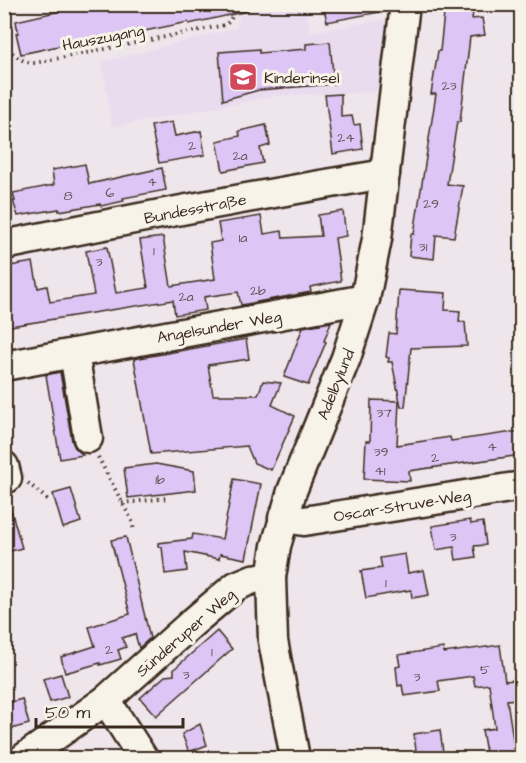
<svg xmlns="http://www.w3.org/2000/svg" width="526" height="763" font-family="'Architects Daughter',sans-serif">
<rect width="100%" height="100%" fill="#efe6ec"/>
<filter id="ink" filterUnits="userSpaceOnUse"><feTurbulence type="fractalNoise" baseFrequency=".0167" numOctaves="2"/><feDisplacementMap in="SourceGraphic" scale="12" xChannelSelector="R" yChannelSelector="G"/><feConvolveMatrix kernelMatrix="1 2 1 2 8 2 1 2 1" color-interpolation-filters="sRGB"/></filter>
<g filter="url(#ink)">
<!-- built -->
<polygon fill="#eadcef" points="239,5 305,5 311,32 386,19 380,92 276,96 112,127 102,62 236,28 239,15"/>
<!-- building -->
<g fill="#ddc6f6" stroke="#3b2a1e" stroke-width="1.5">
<polygon points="91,4 247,4 248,11 189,24 188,22 101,40 101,37 21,54 16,33 18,33 16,21"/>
<polygon points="323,4 379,4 380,12 327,22"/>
<polygon points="445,4 474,7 472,19 482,18 485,35 470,37 460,122 457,122 447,184 463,186 454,237 436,235 434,259 409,256 411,234 414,234 436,94 431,94 438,51 440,51"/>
<polygon points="330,42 334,84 259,90 223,100 219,52 259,49 259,53 306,49 306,44"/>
<polygon points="341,94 341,117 352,116 354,125 360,124 363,149 333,154 325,95"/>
<polygon points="172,122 175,136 201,131 205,155 159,163 151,126"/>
<polygon points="266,125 270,145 260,148 263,163 223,171 217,141 240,136 239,131"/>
<polygon points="85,164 89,184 162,168 166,190 123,198 124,201 101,206 100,204 59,211 59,209 18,216 13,201 15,201 13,193 54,185 52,170"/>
<polygon points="343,211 346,236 335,238 341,281 310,287 311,292 241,305 238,292 204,297 206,310 175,315 173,300 4,327 4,267 33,262 38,288 47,286 50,302 94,295 86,251 107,247 116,293 148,288 140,240 163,237 171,286 215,279 210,243 221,241 218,223 261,216 264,234 282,231 283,238 321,236 318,215"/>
<polygon points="399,290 446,293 445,310 460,311 459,322 465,322 467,346 411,348 405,407 401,407 392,362 388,362 389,358 386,357 389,333 396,334"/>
<polygon points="331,322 324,341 326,342 308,385 284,377 303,327"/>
<polygon points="246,339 249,359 208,365 213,395 258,395 263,381 281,383 272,405 295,416 271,470 254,463 247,446 151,454 134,359"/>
<polygon points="60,372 72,441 75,448 83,455 60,459 46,375"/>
<polygon points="371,400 399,401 397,445 450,437 451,441 520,431 522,453 514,454 514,456 409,471 410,481 364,479 366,441 370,441"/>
<polygon points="156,464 194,471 196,490 128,498 124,468"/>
<polygon points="234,479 261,484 246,559 220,554 219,559 185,552 187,571 165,574 162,547 158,546 158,543 192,539 193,534 222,539"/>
<polygon points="71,489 81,522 63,528 53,494"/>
<polygon points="9,503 22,548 4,553 4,504"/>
<polygon points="470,520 471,524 483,522 486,545 474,546 476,557 456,560 454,547 436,550 432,526"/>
<polygon points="126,537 150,638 139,648 135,634 122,638 126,647 118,650 121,659 100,665 100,663 65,673 61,657 95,646 89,627 130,614 111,540"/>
<polygon points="405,554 408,573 424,570 429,595 412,598 411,590 366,598 361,571 382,568 380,558"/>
<polygon points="217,631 232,649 156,716 140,698 165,676 174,675 174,669"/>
<polygon points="500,645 505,681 514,680 517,699 507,700 516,759 487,759 482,730 495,728 489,684 475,686 473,676 438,681 440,691 404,696 402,685 398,686 396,667 400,666 398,655 443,648 444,653"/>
<polygon points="61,674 68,697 50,702 43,679"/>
<polygon points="22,699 29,724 4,731 4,704"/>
<polygon points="200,724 207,745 189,752 182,734"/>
<polygon points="440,730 444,759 417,759 414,734"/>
</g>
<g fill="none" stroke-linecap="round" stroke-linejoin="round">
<!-- minor casing -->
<g stroke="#3b2a1e" stroke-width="33">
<g id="minor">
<path d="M 4,245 C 131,219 258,195 385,174"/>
<polyline points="74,353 88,438"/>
<polyline points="4,366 365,299"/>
<polyline points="4,466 7,478"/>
<polyline points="283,518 304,521 522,486"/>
<polyline points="106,700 143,758"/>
<polyline points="24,758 106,700 192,623 236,586 253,579 271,577"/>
<polyline points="295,758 273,641 271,577 276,546 292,491 346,358 365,299 377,239 405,4"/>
</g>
</g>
<!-- path -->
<g stroke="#3b2a1e" stroke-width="4" stroke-dasharray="1.5 4.5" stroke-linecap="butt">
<polyline points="4,22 10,4"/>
<path d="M 4,44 C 13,54 21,63 35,63 L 225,25 C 232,20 234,13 234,4"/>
<polyline points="98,457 132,521 134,531"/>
<polyline points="28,483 48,500"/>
<polyline points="122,503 168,498"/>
</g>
<!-- minor -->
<use href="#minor" stroke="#f7f3e8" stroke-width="28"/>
</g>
</g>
<!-- icons -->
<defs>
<g id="school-square" transform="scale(1.5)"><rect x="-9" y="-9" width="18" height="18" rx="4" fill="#d1495b" stroke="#f7f3e8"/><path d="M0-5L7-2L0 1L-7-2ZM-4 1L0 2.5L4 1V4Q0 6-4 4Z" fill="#fff"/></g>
</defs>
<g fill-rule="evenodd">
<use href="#school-square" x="243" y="77"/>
</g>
<g text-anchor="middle" stroke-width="6" stroke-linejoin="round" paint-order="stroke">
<!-- number labels -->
<g font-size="14" fill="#645154">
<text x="449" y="90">23</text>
<text x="346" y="142">24</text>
<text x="192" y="150">2</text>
<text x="240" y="160">2a</text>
<text x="152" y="186">4</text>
<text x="110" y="197">6</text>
<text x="68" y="200">8</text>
<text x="431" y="208">29</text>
<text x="243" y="242">1a</text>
<text x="423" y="251">31</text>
<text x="154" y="255">1</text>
<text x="99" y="266">3</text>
<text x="258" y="295">2b</text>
<text x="186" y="301">2a</text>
<text x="384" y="417">37</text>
<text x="492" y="451">4</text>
<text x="381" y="456">39</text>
<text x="435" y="462">2</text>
<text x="380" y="475">41</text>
<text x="160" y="484">1b</text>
<text x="453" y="541">3</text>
<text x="386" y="587">1</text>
<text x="109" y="654">2</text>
<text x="212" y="656">1</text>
<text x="485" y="674">5</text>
<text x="186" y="679">3</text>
<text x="417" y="681">3</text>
</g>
<!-- street labels -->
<g font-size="16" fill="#3b2a1e" stroke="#f7f3e8">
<text transform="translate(103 37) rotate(-11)" y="6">Hauszugang</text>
<text transform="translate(195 208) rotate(-11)" y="6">Bundesstraße</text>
<text transform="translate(219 326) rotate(-10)" y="6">Angelsunder Weg</text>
<text transform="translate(335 384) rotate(-68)" y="6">Adelbylund</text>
<text transform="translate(402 505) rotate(-9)" y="6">Oscar-Struve-Weg</text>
<text transform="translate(185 632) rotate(-41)" y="6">Sünderuper Weg</text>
</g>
<!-- poi labels -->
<g font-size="16" fill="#3b2a1e" stroke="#f7f3e8" text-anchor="start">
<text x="264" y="83">Kinderinsel</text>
</g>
</g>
<!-- margin -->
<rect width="526" height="763" fill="none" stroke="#f7f3e8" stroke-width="24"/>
<rect x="12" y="12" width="502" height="739" fill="none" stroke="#3b2a1e" stroke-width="2" filter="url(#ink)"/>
<!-- scale -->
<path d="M36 718v9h147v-9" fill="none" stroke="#3b2a1e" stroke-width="3"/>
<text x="45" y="718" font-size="18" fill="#3b2a1e" stroke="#f7f3e8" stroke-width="4.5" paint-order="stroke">50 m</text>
</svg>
